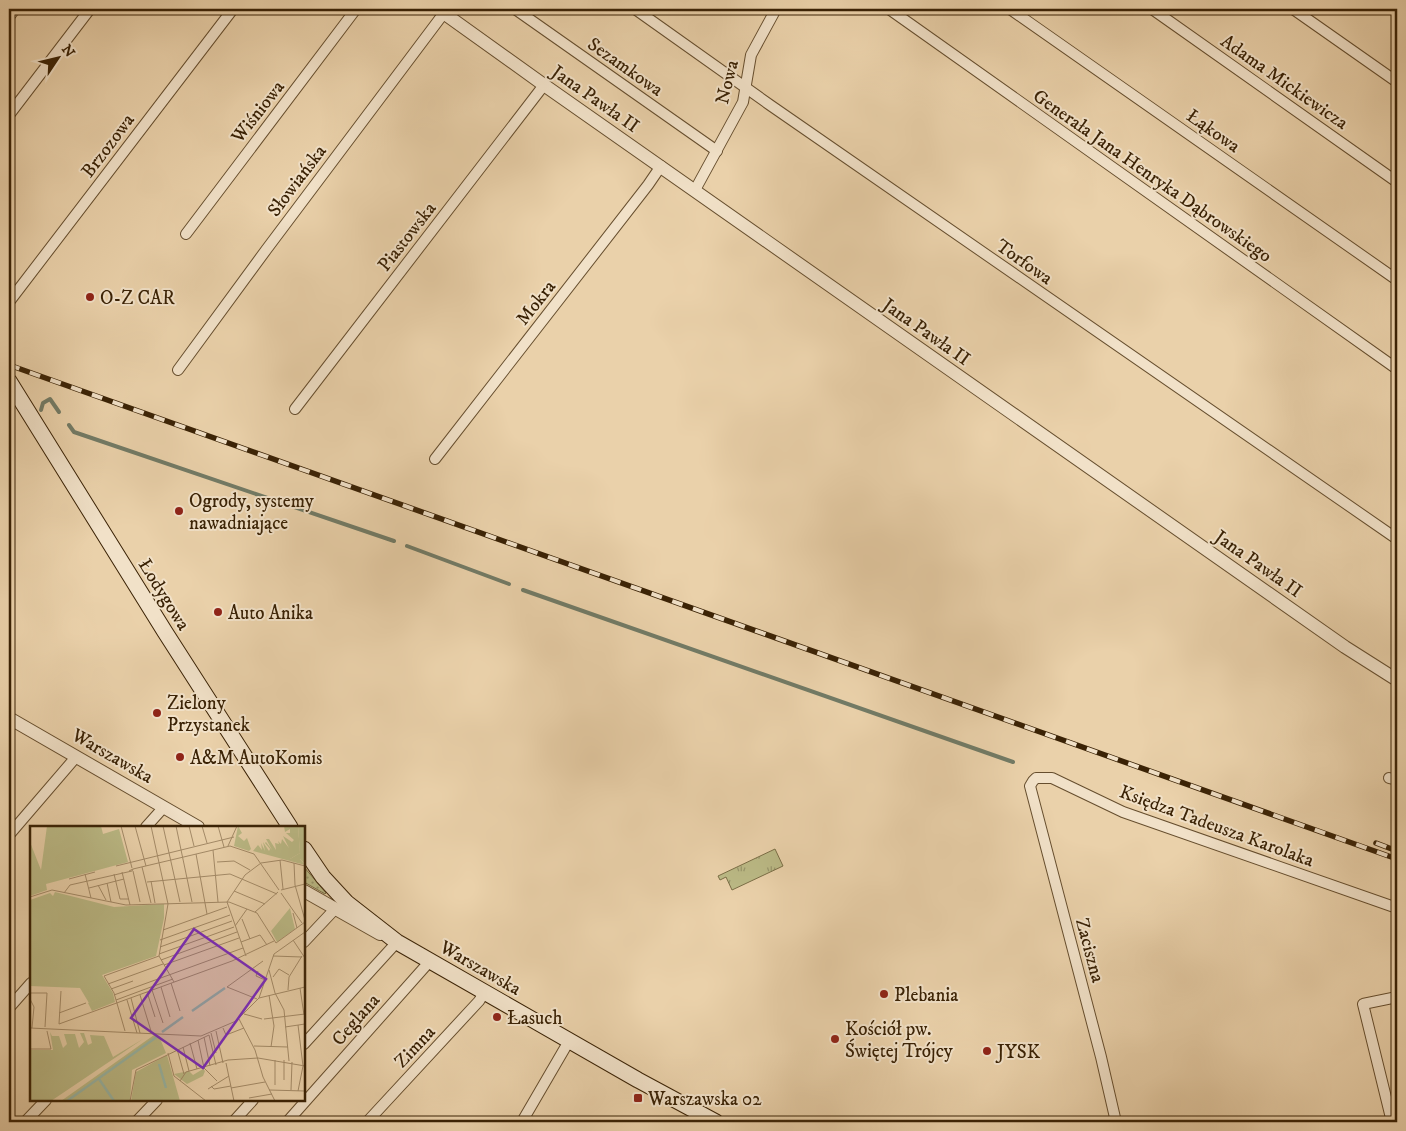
<svg xmlns="http://www.w3.org/2000/svg" width="1406" height="1131" font-family="'IM FELL DW Pica',serif">
<defs>
<pattern id="grass-dots" width="8" height="8" patternUnits="userSpaceOnUse" patternTransform="scale(1.25)"><rect width="8" height="8" fill="#bbba86"/><path d="M2 2h.1M6 6h.1" fill="none" stroke="#99976c" stroke-width="1.8" stroke-linecap="round"/></pattern>
<pattern id="park-tufts" width="24" height="20" patternUnits="userSpaceOnUse" patternTransform="scale(1.25)"><rect width="24" height="20" fill="#bbba86"/><path d="M3 7l-1-3M5 7V3M7 7l1-3M15 17l-1-3M17 17v-4M19 17l1-3" fill="none" stroke="#99976c"/></pattern>
</defs>
<rect width="100%" height="100%" fill="#ead1aa"/>
<filter id="stains"><feTurbulence type="fractalNoise" baseFrequency=".004" numOctaves="4"/><feColorMatrix values="0 0 0 0 .2 0 0 0 0 .09 0 0 0 0 .02 0 0 0 .5 -.17"/></filter>
<radialGradient id="worn" r=".72"><stop offset=".6" stop-color="#630" stop-opacity="0"/><stop offset="1" stop-color="#630" stop-opacity=".3"/></radialGradient>
<!-- grass -->
<polygon fill="url(#grass-dots)" stroke="#7a6e46" points="304,867 326,893 325,894 304,882"/>
<!-- park -->
<polygon fill="url(#park-tufts)" stroke="#7a6e46" points="775,849 783,866 732,890 726,877 720,880 718,876"/>
<g fill="none" stroke-linecap="round" stroke-linejoin="round">
<!-- stream -->
<g stroke="#727b66" stroke-width="4">
<polyline points="41,410 43,403 50,399 59,412"/>
<polyline points="9,418 13,418"/>
<polyline points="69,425 74,432 394,541"/>
<polyline points="407,546 509,584"/>
<polyline points="523,590 1013,762"/>
</g>
<!-- minor casing -->
<g stroke="#664e2e" stroke-width="12">
<g id="minor">
<polyline points="515,9 717,151"/>
<polyline points="635,9 770,105 1397,539"/>
<polyline points="889,9 1397,369"/>
<polyline points="1010,9 1397,280"/>
<polyline points="1152,9 1397,182"/>
<polyline points="1293,9 1397,82"/>
<polyline points="9,17 15,9"/>
<polyline points="9,115 90,9"/>
<polyline points="695,190 743,102 751,55 776,9"/>
<polyline points="186,234 356,9"/>
<polyline points="9,302 233,9"/>
<polyline points="178,370 266,250 447,9"/>
<polyline points="295,409 544,85"/>
<polyline points="435,459 648,185 661,166"/>
<polyline points="1389,778 1397,780"/>
<polyline points="146,827 163,808"/>
<polyline points="9,835 76,757"/>
<polyline points="304,942 335,909"/>
<polyline points="9,1008 31,983"/>
<polyline points="304,1044 397,942"/>
<polyline points="25,1122 46,1100"/>
<polyline points="136,1122 157,1100"/>
<polyline points="233,1122 253,1100"/>
<polyline points="287,1122 430,961"/>
<polyline points="367,1122 479,1001 484,993"/>
<polyline points="523,1122 523,1120 569,1041"/>
<polyline points="1116,1122 1101,1057 1030,786 1033,781 1036,778 1052,778 1123,812 1397,908"/>
<polyline points="1392,1122 1363,1004 1397,997"/>
</g>
</g>
<!-- tertiary casing -->
<g stroke="#664e2e" stroke-width="14">
<g id="tertiary">
<polyline points="438,9 544,85 1345,647 1397,680"/>
<polyline points="9,718 198,827"/>
<polyline points="304,891 380,934"/>
</g>
</g>
<!-- secondary casing -->
<g stroke="#3a2205" stroke-width="17">
<g id="secondary">
<polyline points="9,381 165,632 290,827"/>
<polyline points="304,849 323,877 347,903 397,942 638,1080 716,1122"/>
</g>
</g>
<!-- minor -->
<use href="#minor" stroke="#f1e1c8" stroke-width="10"/>
<!-- tertiary -->
<use href="#tertiary" stroke="#f1e1c8" stroke-width="12"/>
<!-- secondary -->
<use href="#secondary" stroke="#f1e1c8" stroke-width="15"/>
<!-- rail casing -->
<g stroke="#3a2205" stroke-width="5.5">
<g id="rail">
<polyline points="9,365 1397,859"/>
<polyline points="1376,843 1397,851"/>
</g>
</g>
<!-- rail -->
<use href="#rail" stroke="#f1e1c8" stroke-width="4" stroke-dasharray="11" stroke-linecap="butt"/>
</g>
<!-- markers -->
<g fill="#8f2418" stroke="#f1e1c8" stroke-width="2">
<circle cx="90" cy="297" r="5"/>
<circle cx="179" cy="511" r="5"/>
<circle cx="218" cy="612" r="5"/>
<circle cx="157" cy="713" r="5"/>
<circle cx="180" cy="757" r="5"/>
<circle cx="884" cy="994" r="5"/>
<circle cx="497" cy="1017" r="5"/>
<circle cx="835" cy="1039" r="5"/>
<circle cx="987" cy="1051" r="5"/>
<rect x="633" y="1093" width="10" height="10" rx="2.5"/>
</g>
<g text-anchor="middle" stroke-width="4" stroke-linejoin="round" paint-order="stroke">
<!-- street labels -->
<g font-size="19" fill="#3a2205" stroke="#f1e1c8">
<text transform="translate(626 66) rotate(35)" y="7">Sezamkowa</text>
<text transform="translate(1285 81) rotate(35)" y="7">Adama Mickiewicza</text>
<text transform="translate(726 82) rotate(-76)" y="7">Nowa</text>
<text transform="translate(596 98) rotate(35)" y="7">Jana Pawła II</text>
<text transform="translate(257 111) rotate(-52)" y="7">Wiśniowa</text>
<text transform="translate(1214 130) rotate(35)" y="7">Łąkowa</text>
<text transform="translate(107 145) rotate(-53)" y="7">Brzozowa</text>
<text transform="translate(1153 175) rotate(35)" y="7">Generała Jana Henryka Dąbrowskiego</text>
<text transform="translate(296 180) rotate(-53)" y="7">Słowiańska</text>
<text transform="translate(406 236) rotate(-52)" y="7">Piastowska</text>
<text transform="translate(1025 261) rotate(35)" y="7">Torfowa</text>
<text transform="translate(535 302) rotate(-52)" y="7">Mokra</text>
<text transform="translate(927 331) rotate(35)" y="7">Jana Pawła II</text>
<text transform="translate(1259 563) rotate(35)" y="7">Jana Pawła II</text>
<text transform="translate(165 594) rotate(58)" y="7">Łodygowa</text>
<text transform="translate(113 755) rotate(30)" y="7">Warszawska</text>
<text transform="translate(1217 825) rotate(20)" y="7">Księdza Tadeusza Karolaka</text>
<text transform="translate(1091 950) rotate(75)" y="7">Zaciszna</text>
<text transform="translate(481 967) rotate(30)" y="7">Warszawska</text>
<text transform="translate(355 1019) rotate(-49)" y="7">Ceglana</text>
<text transform="translate(414 1046) rotate(-47)" y="7">Zimna</text>
</g>
<!-- poi labels -->
<g font-size="19" fill="#3a2205" stroke="#f1e1c8" text-anchor="start">
<text x="100" y="304">O-Z CAR</text>
<text x="189" y="507">Ogrody, systemy<tspan x="189" dy="22">nawadniające</tspan></text>
<text x="228" y="619">Auto Anika</text>
<text x="167" y="709">Zielony<tspan x="167" dy="22">Przystanek</tspan></text>
<text x="190" y="764">A&amp;M AutoKomis</text>
<text x="894" y="1001">Plebania</text>
<text x="507" y="1024">Łasuch</text>
<text x="845" y="1035">Kościół pw.<tspan x="845" dy="22">Świętej Trójcy</tspan></text>
<text x="997" y="1058">JYSK</text>
<text x="648" y="1105">Warszawska 02</text>
</g>
</g>
<!-- overview -->
<g transform="translate(30 826)">
<rect width="275" height="275" fill="#ead1aa"/>
<path d="M 17,0 L 71,0 L 73,8 L 89,3 L 98,36 L 16,58 L 17,64 L 0,70 L 0,16 L 11,44 ZM 208,0 L 212,7 L 208,10 L 214,15 L 217,12 L 221,23 L 219,25 L 204,20 ZM 254,0 L 268,0 L 270,27 L 260,33 L 270,33 L 275,39 L 223,25 L 228,19 L 232,24 L 231,17 L 235,25 L 233,16 L 239,25 L 240,23 L 235,17 L 236,16 L 242,24 L 236,13 L 239,13 L 246,24 L 245,17 L 249,18 L 248,15 L 251,18 L 252,13 L 259,22 L 253,10 L 262,16 L 264,14 L 256,7 L 260,7 L 260,3 L 255,6 ZM 25,66 L 84,81 L 134,78 L 134,92 L 126,130 L 72,149 L 35,88 L 83,167 L 85,176 L 76,176 L 76,171 L 59,177 L 50,162 L 0,160 L 0,74 L 20,67 L 23,70 ZM 20,206 L 22,210 L 29,210 L 33,222 L 37,218 L 34,208 L 45,208 L 49,222 L 54,216 L 50,207 L 54,207 L 58,219 L 62,217 L 60,209 L 74,210 L 83,231 L 113,213 L 21,275 L 0,275 L 0,224 L 23,224 ZM 124,209 L 129,210 L 136,227 L 102,244 L 100,275 L 31,275 ZM 137,229 L 150,275 L 101,275 L 106,246 ZM 173,243 L 175,245 L 173,250 L 157,258 L 144,248 L 159,245 L 163,249 Z" fill="#bbba86"/>
<path d="M 268,0 L 275,0 L 275,38 L 270,33 L 260,33 L 270,27 ZM 77,170 L 76,176 L 85,176 L 62,185 L 58,177 Z" fill="#bbba86"/>
<path d="M 260,82 L 265,103 L 247,116 L 241,105 Z" fill="#bbba86"/>
<path fill="none" stroke="#98b7a7" stroke-width="2.5" d="M 162,185 L 195,162M 132,206 L 153,191M 129,238 L 136,262M 69,253 L 84,275M 37,275 L 128,210"/>
<path fill="none" stroke="#a48b68" stroke-width="1" d="M 91,0 L 102,42M 105,0 L 116,40M 121,0 L 138,78 L 129,130 L 144,156M 133,0 L 150,76M 146,0 L 162,76M 159,0 L 164,20M 172,0 L 177,17M 188,0 L 194,21M 198,20 L 207,0M 183,24 L 188,76M 166,28 L 177,88M 250,34 L 253,63M 187,36 L 204,35 L 220,44M 264,37 L 265,59 L 275,94M 86,40 L 204,11M 112,41 L 121,77M 103,43 L 200,20 L 224,28 L 249,64M 103,45 L 110,76M 92,46 L 100,79M 55,48 L 61,72M 84,48 L 90,73 L 99,73M 39,53 L 65,46M 121,55 L 125,77M 117,56 L 200,48 L 247,68M 77,57 L 81,76M 68,59 L 76,74M 59,62 L 94,53M 251,64 L 275,58M 204,65 L 235,78M 34,67 L 40,59 L 102,45 L 103,43 L 99,45M 251,67 L 272,97M 0,71 L 22,64 L 96,79 L 199,76 L 227,87 L 246,117 L 275,96M 197,76 L 215,49 L 231,37 L 252,34 L 275,40M 197,76 L 216,130M 225,86 L 248,66M 263,87 L 267,102M 212,93 L 220,113M 205,100 L 217,83M 133,104 L 197,81M 130,114 L 200,89M 263,114 L 275,132M 211,116 L 230,109 L 237,119M 130,121 L 202,95M 129,128 L 204,101M 243,130 L 272,131M 131,134 L 207,106M 134,139 L 209,112M 239,144 L 245,167M 228,145 L 226,150 L 235,154M 243,151 L 249,143 L 259,149M 141,157 L 150,185M 78,158 L 133,138M 121,161 L 143,153M 131,161 L 140,191M 270,162 L 274,189M 81,163 L 103,155M 258,164 L 259,151 L 272,130M 117,166 L 125,191M 0,167 L 17,167 L 15,201M 245,167 L 254,184 L 259,235M 84,169 L 213,122M 110,169 L 121,205M 239,169 L 244,200 L 241,221M 101,172 L 110,207M 229,172 L 244,128 L 275,106M 0,173 L 4,181 L 2,202M 227,173 L 197,161 L 233,135M 86,174 L 121,161 L 133,197M 97,174 L 107,207M 29,187 L 56,177M 214,188 L 232,193M 209,193 L 225,224 L 233,251 L 245,275M 234,193 L 275,188M 29,198 L 202,135 L 244,115M 29,198 L 31,165M 268,199 L 273,240M 255,201 L 275,198M 0,202 L 171,210 L 206,195 L 229,172 L 275,161M 193,202 L 196,209 L 214,202M 95,205 L 84,167 L 74,150 L 129,130M 186,205 L 193,237M 181,207 L 186,227M 174,211 L 180,240M 168,214 L 174,242 L 187,255M 160,217 L 167,243M 224,220 L 258,221M 153,221 L 159,245M 0,223 L 21,223 L 17,205M 147,223 L 154,248M 138,227 L 144,250 L 176,275M 228,232 L 275,240M 245,234 L 245,259M 196,237 L 204,275M 254,254 L 254,234M 150,255 L 156,246 L 198,234 L 228,232M 181,260 L 184,263 L 201,260M 201,262 L 235,256M 178,263 L 199,250M 239,264 L 275,265M 261,264 L 262,236M 268,265 L 273,240M 219,272 L 242,268M 100,275 L 106,244 L 179,209 L 186,239"/>
<path fill="#7b2cbf" fill-opacity="0.15" stroke="#7b2cbf" stroke-width="2.5" d="M 164,103 L 236,153 L 173,242 L 101,192 Z"/>
<rect width="275" height="275" fill="none" stroke="#3a2205" stroke-width="2.5"/>
</g>
<!-- margin -->
<rect width="1406" height="1131" fill="none" stroke="#ead1aa" stroke-width="30"/>
<rect x="10" y="10" width="1386" height="1111" fill="none" stroke="#3a2205" stroke-width="2.5"/>
<rect x="15" y="15" width="1376" height="1101" fill="none" stroke="#3a2205"/>
<!-- north arrow -->
<g transform="translate(58 58) rotate(55)" stroke="#f1e1c8" stroke-width="4" paint-order="stroke">
<path d="M0-4L9 19L0 12L-9 19Z" fill="#3a2205"/>
<text y="-8" font-size="14" font-weight="bold" text-anchor="middle" fill="#3a2205">N</text>
</g>
<rect width="100%" height="100%" filter="url(#stains)"/>
<rect width="100%" height="100%" fill="url(#worn)"/>
</svg>
